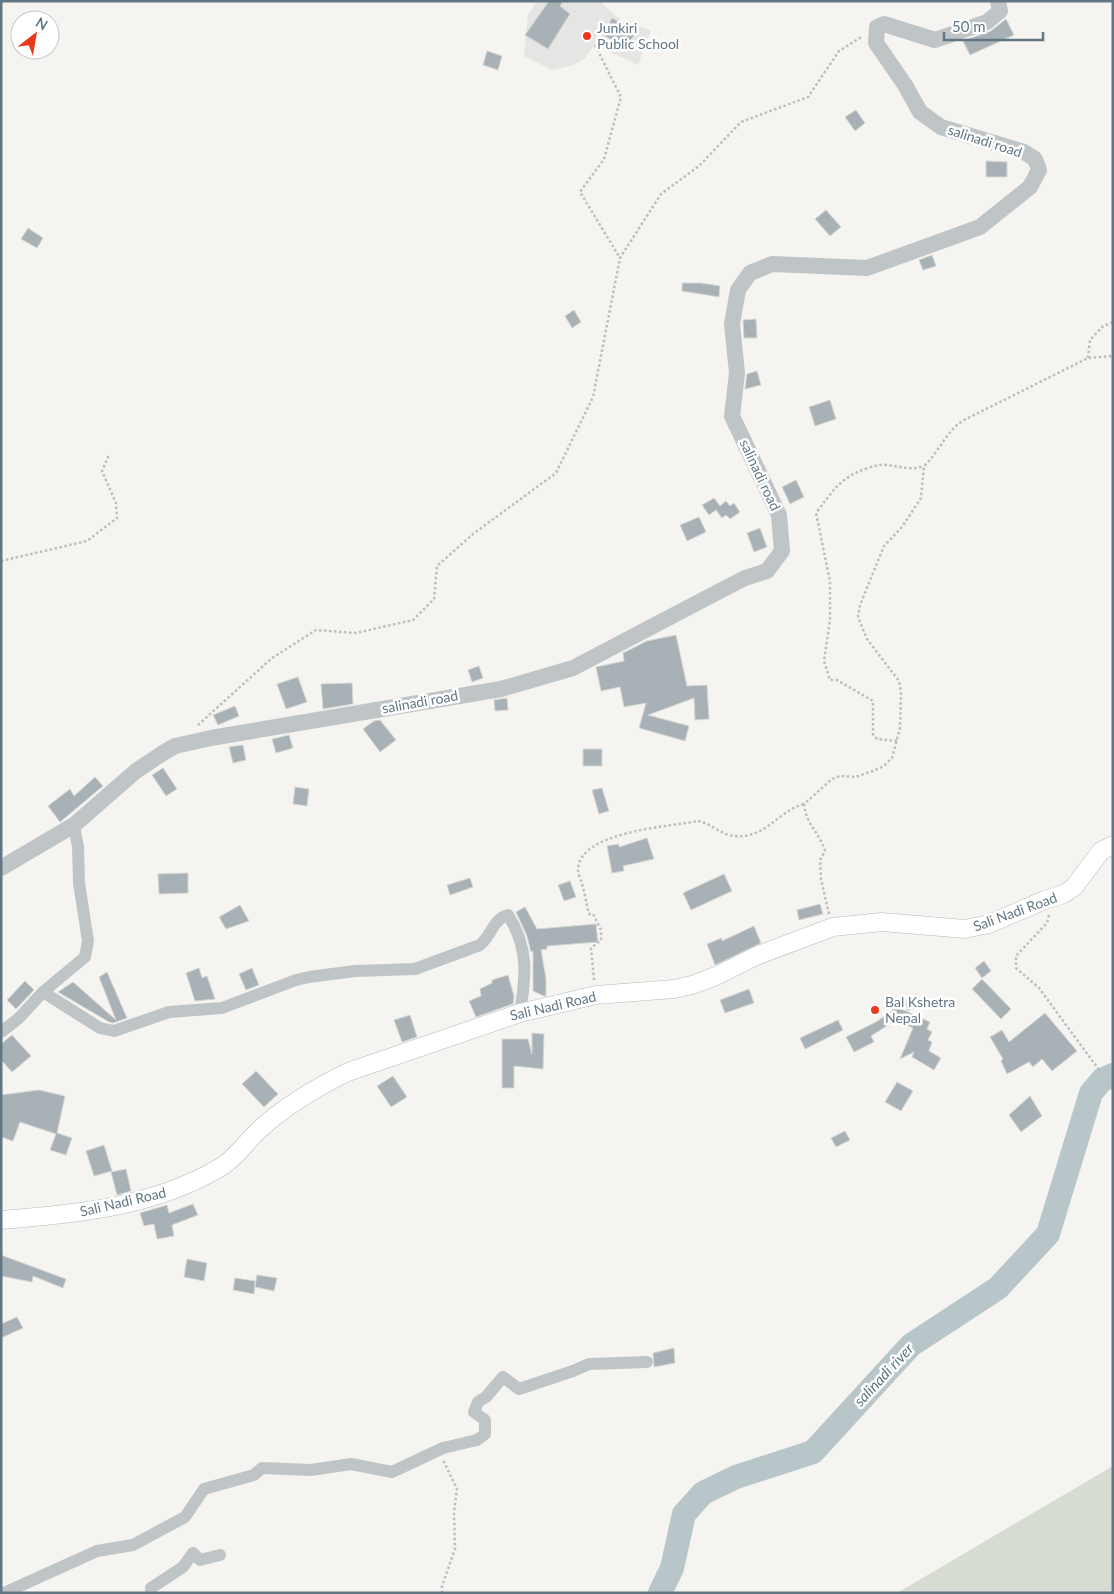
<svg xmlns="http://www.w3.org/2000/svg" width="1114" height="1594" font-family="Lato,sans-serif">
<rect width="100%" height="100%" fill="#f5f4f0"/>
<!-- built -->
<polygon fill="#e5e6e4" points="537,1 599,1 625,24 651,30 638,65 595,45 583,60 571,66 552,70 524,56 528,15"/>
<!-- green -->
<polygon fill="#d6dcd1" points="1113,1466 1113,1593 897,1593"/>
<g fill="none" stroke-linecap="round" stroke-linejoin="round">
<!-- river -->
<polyline stroke="#b8c6c9" stroke-width="24" points="660,1593 672,1568 684,1514 703,1493 736,1477 813,1452 911,1345 998,1288 1048,1234 1091,1093 1102,1080 1113,1075"/>
</g>
<!-- building -->
<g fill="#a8b2b6" stroke="#d6d6d3">
<polygon points="549,1 563,1 560,6 570,14 548,49 525,35"/>
<polygon points="612,18 636,31 627,48 603,35"/>
<polygon points="1006,19 1014,35 970,55 963,41 991,31"/>
<polygon points="487,51 502,56 498,70 483,65"/>
<polygon points="856,110 865,123 855,131 845,117"/>
<polygon points="986,161 1007,162 1007,177 986,177"/>
<polygon points="826,210 841,227 830,236 815,219"/>
<polygon points="28,228 43,238 37,248 21,239"/>
<polygon points="932,255 936,266 923,270 919,260"/>
<polygon points="682,283 701,283 720,286 719,297 682,291"/>
<polygon points="574,310 581,322 572,328 565,316"/>
<polygon points="756,319 757,338 744,338 743,320"/>
<polygon points="757,371 761,385 745,389 747,374"/>
<polygon points="830,400 836,419 815,426 809,407"/>
<polygon points="796,480 804,497 790,504 782,487"/>
<polygon points="714,498 720,506 726,501 730,506 734,503 740,512 730,519 726,515 722,518 716,510 709,515 702,505"/>
<polygon points="699,517 706,532 687,541 680,525"/>
<polygon points="760,528 767,547 754,552 747,533"/>
<polygon points="676,635 687,686 707,685 709,719 695,720 694,698 648,715 689,726 685,741 639,728 646,703 624,707 620,687 601,691 596,667 624,661 623,653 647,641"/>
<polygon points="479,666 483,678 472,682 468,670"/>
<polygon points="298,677 307,702 286,709 277,684"/>
<polygon points="352,683 353,704 323,709 321,684"/>
<polygon points="507,698 508,710 495,711 494,700"/>
<polygon points="235,706 239,716 218,725 213,715"/>
<polygon points="380,720 396,740 380,752 363,729 374,721"/>
<polygon points="289,735 293,748 276,753 272,739"/>
<polygon points="243,745 246,760 233,763 229,747"/>
<rect x="583" y="749" width="19" height="17"/>
<polygon points="163,768 177,789 166,796 152,775"/>
<polygon points="95,777 103,786 60,822 48,806 70,789 74,796"/>
<polygon points="295,787 309,789 307,806 293,804"/>
<polygon points="602,788 609,811 599,814 592,790"/>
<polygon points="647,838 654,859 623,866 624,871 612,873 607,846 619,844 619,847"/>
<polygon points="188,873 188,893 159,894 158,874"/>
<polygon points="724,874 732,891 691,910 683,893"/>
<polygon points="470,878 473,887 450,895 447,885"/>
<polygon points="570,881 576,897 564,901 558,885"/>
<polygon points="820,904 823,914 799,920 797,910"/>
<polygon points="240,905 249,921 226,929 219,917"/>
<polygon points="525,907 537,929 596,924 598,942 547,946 547,949 541,950 546,979 546,996 544,996 533,991 533,951 531,952 527,936 516,912"/>
<polygon points="754,926 761,943 715,965 707,944 722,938 722,941"/>
<polygon points="984,961 991,971 982,978 975,968"/>
<polygon points="199,968 202,978 207,976 215,999 195,1001 186,973"/>
<polygon points="252,968 259,985 246,990 239,974"/>
<polygon points="107,972 127,1018 113,1023 109,1022 58,992 73,982 116,1020 99,977"/>
<polygon points="508,975 514,996 513,1004 476,1017 469,1001 481,996 480,989 492,983 492,980"/>
<polygon points="982,979 1011,1009 1001,1019 972,989"/>
<polygon points="25,981 34,990 16,1009 7,1000"/>
<polygon points="749,989 754,1003 725,1013 720,1000"/>
<polygon points="917,994 922,1003 908,1011 903,1002"/>
<polygon points="897,1007 930,1022 927,1029 932,1032 928,1040 932,1042 929,1051 941,1058 934,1070 912,1057 914,1052 900,1059 913,1028 896,1020 871,1036 874,1042 854,1052 846,1037 876,1022"/>
<polygon points="1045,1013 1077,1051 1052,1071 1042,1059 1033,1067 1029,1062 1007,1074 1001,1061 1003,1059 990,1037 1002,1030 1009,1042"/>
<polygon points="410,1015 417,1037 402,1042 394,1020"/>
<polygon points="838,1020 843,1030 805,1049 800,1038"/>
<polygon points="532,1033 544,1034 543,1069 514,1066 514,1088 502,1088 502,1039 528,1039 532,1054"/>
<polygon points="12,1035 31,1056 12,1072 1,1060 1,1044"/>
<polygon points="256,1071 278,1094 264,1107 242,1084"/>
<polygon points="393,1076 407,1097 391,1107 377,1086"/>
<polygon points="897,1082 913,1091 901,1111 885,1102"/>
<polygon points="39,1090 65,1096 57,1133 72,1138 66,1155 50,1150 56,1134 20,1122 13,1141 1,1137 1,1095"/>
<polygon points="1030,1096 1042,1116 1021,1132 1009,1115"/>
<polygon points="845,1131 850,1140 836,1147 831,1138"/>
<polygon points="104,1145 112,1171 94,1176 86,1151"/>
<polygon points="126,1169 131,1191 117,1195 111,1172"/>
<polygon points="193,1204 198,1215 172,1225 174,1236 157,1239 154,1224 144,1226 140,1213 167,1205 169,1213"/>
<polygon points="1,1255 66,1279 63,1288 33,1276 32,1282 1,1276"/>
<polygon points="187,1259 207,1263 204,1281 184,1277"/>
<polygon points="257,1275 277,1278 274,1291 255,1287"/>
<polygon points="235,1278 255,1281 254,1294 233,1290"/>
<polygon points="17,1317 23,1328 1,1338 1,1324"/>
<polygon points="674,1348 675,1363 654,1367 653,1353"/>
</g>
<g fill="none" stroke-linecap="round" stroke-linejoin="round">
<!-- secondary casing -->
<g stroke="#b4babe" stroke-width="19">
<path id="secondary" d="M 1,1220 C 77,1214 154,1207 221,1167 C 236,1158 246,1142 259,1130 C 284,1107 317,1087 348,1072 L 520,1013 L 596,995 L 674,989 L 692,985 L 716,976 L 756,956 L 833,927 L 882,922 L 965,929 L 989,924 L 1047,899 L 1064,894 L 1074,887 L 1101,851 L 1113,845"/>
</g>
<!-- path -->
<g stroke="#bbbec0" stroke-width="2.5" stroke-dasharray="2.5 2.5" stroke-linecap="butt">
<polyline points="595,45 621,97 604,159 580,192 620,258"/>
<polyline points="1088,358 1090,340 1102,327 1113,322"/>
<polyline points="1,561 87,541 117,518 116,503 102,471 109,455"/>
<polyline points="198,725 272,658 316,630 356,633 413,620 434,599 437,566 473,534 556,473 593,397 620,258 661,194 699,166 741,122 808,97 839,51 863,36"/>
<path d="M 897,741 L 877,739 L 873,734 L 873,701 L 837,680 L 830,680 L 824,661 L 830,620 L 830,581 L 816,513 C 833,491 840,477 868,468 C 874,466 880,464 886,465 C 900,466 911,471 924,466"/>
<path d="M 829,914 L 821,879 L 820,860 L 825,851 C 819,831 807,827 804,804 L 832,779 L 840,776 L 855,777 L 873,771 L 884,766 L 892,758 L 900,728 L 901,692 L 899,681 L 867,639 L 858,617 L 860,605 L 884,546 L 902,527 L 921,498 L 924,466 C 940,451 946,431 964,420 L 1088,358 L 1113,356"/>
<polyline points="1049,915 1047,923 1016,956 1016,968 1039,988 1113,1089"/>
<path d="M 594,980 L 591,948 L 601,940 L 601,930 L 593,914 L 589,914 C 586,903 585,892 581,881 C 580,878 578,873 578,870 C 579,831 669,827 698,821 C 711,823 721,835 734,836 C 767,839 777,811 804,804"/>
<polyline points="442,1593 442,1586 455,1549 454,1512 457,1489 443,1460"/>
</g>
<!-- minor -->
<g stroke="#bfc5c7" stroke-width="12">
<path d="M 43,992 L 100,1028 L 114,1031 L 169,1012 L 222,1008 L 296,980 L 309,977 L 355,971 L 415,969 L 480,945 C 492,935 493,919 508,915 C 529,948 526,976 520,1013"/>
<polyline points="1,1032 18,1019 43,992 85,957 88,941 79,883 78,847 74,825"/>
<polyline points="4,1593 97,1551 133,1545 185,1517 204,1489 254,1475 262,1468 311,1470 351,1464 392,1472 443,1448 477,1440 485,1434 485,1420 474,1412 478,1402 486,1397 503,1377 519,1389 573,1371 589,1364 647,1362"/>
<polyline points="151,1593 151,1588 183,1567 193,1553 200,1560 220,1555"/>
</g>
<!-- tertiary -->
<polyline stroke="#bfc5c7" stroke-width="16" points="1,868 74,825 136,771 163,753 175,746 211,738 501,689 573,668 716,593 745,578 767,571 782,551 779,515 732,416 737,373 732,324 738,290 750,273 772,264 867,268 980,227 1030,187 1039,170 1035,159 1024,152 941,127 920,112 905,85 876,43 877,27 884,24 935,40 987,22 1000,11 998,1"/>
<!-- secondary -->
<use href="#secondary" stroke="#fff" stroke-width="18"/>
</g>
<!-- markers -->
<g fill="#eb381a" stroke="#fff" stroke-width="2">
<circle cx="587" cy="36" r="5"/>
<circle cx="875" cy="1010" r="5"/>
</g>
<g text-anchor="middle" stroke-width="5" stroke-linejoin="round" paint-order="stroke">
<!-- poi labels -->
<g font-size="14" fill="#627783" stroke="#fff" text-anchor="start">
<text x="597" y="33">Junkiri<tspan x="597" dy="16">Public School</tspan></text>
<text x="885" y="1007">Bal Kshetra<tspan x="885" dy="16">Nepal</tspan></text>
</g>
<!-- street labels -->
<g font-size="14" fill="#627783" stroke="#fff">
<text transform="translate(985 141) rotate(18)" y="5">salinadi road</text>
<text transform="translate(760 475) rotate(65)" y="5">salinadi road</text>
<text transform="translate(420 702) rotate(-10)" y="5">salinadi road</text>
<text transform="translate(1015 912) rotate(-20)" y="5">Sali Nadi Road</text>
<text transform="translate(553 1006) rotate(-13)" y="5">Sali Nadi Road</text>
<text transform="translate(123 1202) rotate(-13)" y="5">Sali Nadi Road</text>
</g>
<!-- water labels -->
<g font-size="15" font-style="italic" fill="#5e7a80" stroke="#fff">
<text transform="translate(884 1375) rotate(-47)" y="5">salinadi river</text>
</g>
</g>
<!-- border -->
<rect width="1114" height="1594" fill="none" stroke="#627783" stroke-width="5"/>
<!-- north arrow -->
<g transform="translate(35 35) rotate(31)"><circle r="24" fill="#ffffff" stroke="#c0c9cd"/>
<path d="M0-4L9 19L0 12L-9 19Z" fill="#eb381a"/>
<text y="-8" font-size="14" font-weight="bold" text-anchor="middle" fill="#627783">N</text>
</g>
<!-- scale -->
<path d="M944 32v8h99v-8" fill="none" stroke="#627783" stroke-width="2.5"/>
<text x="952" y="32" font-size="15" fill="#627783" stroke="#ffffff" stroke-width="4" paint-order="stroke">50 m</text>
</svg>
